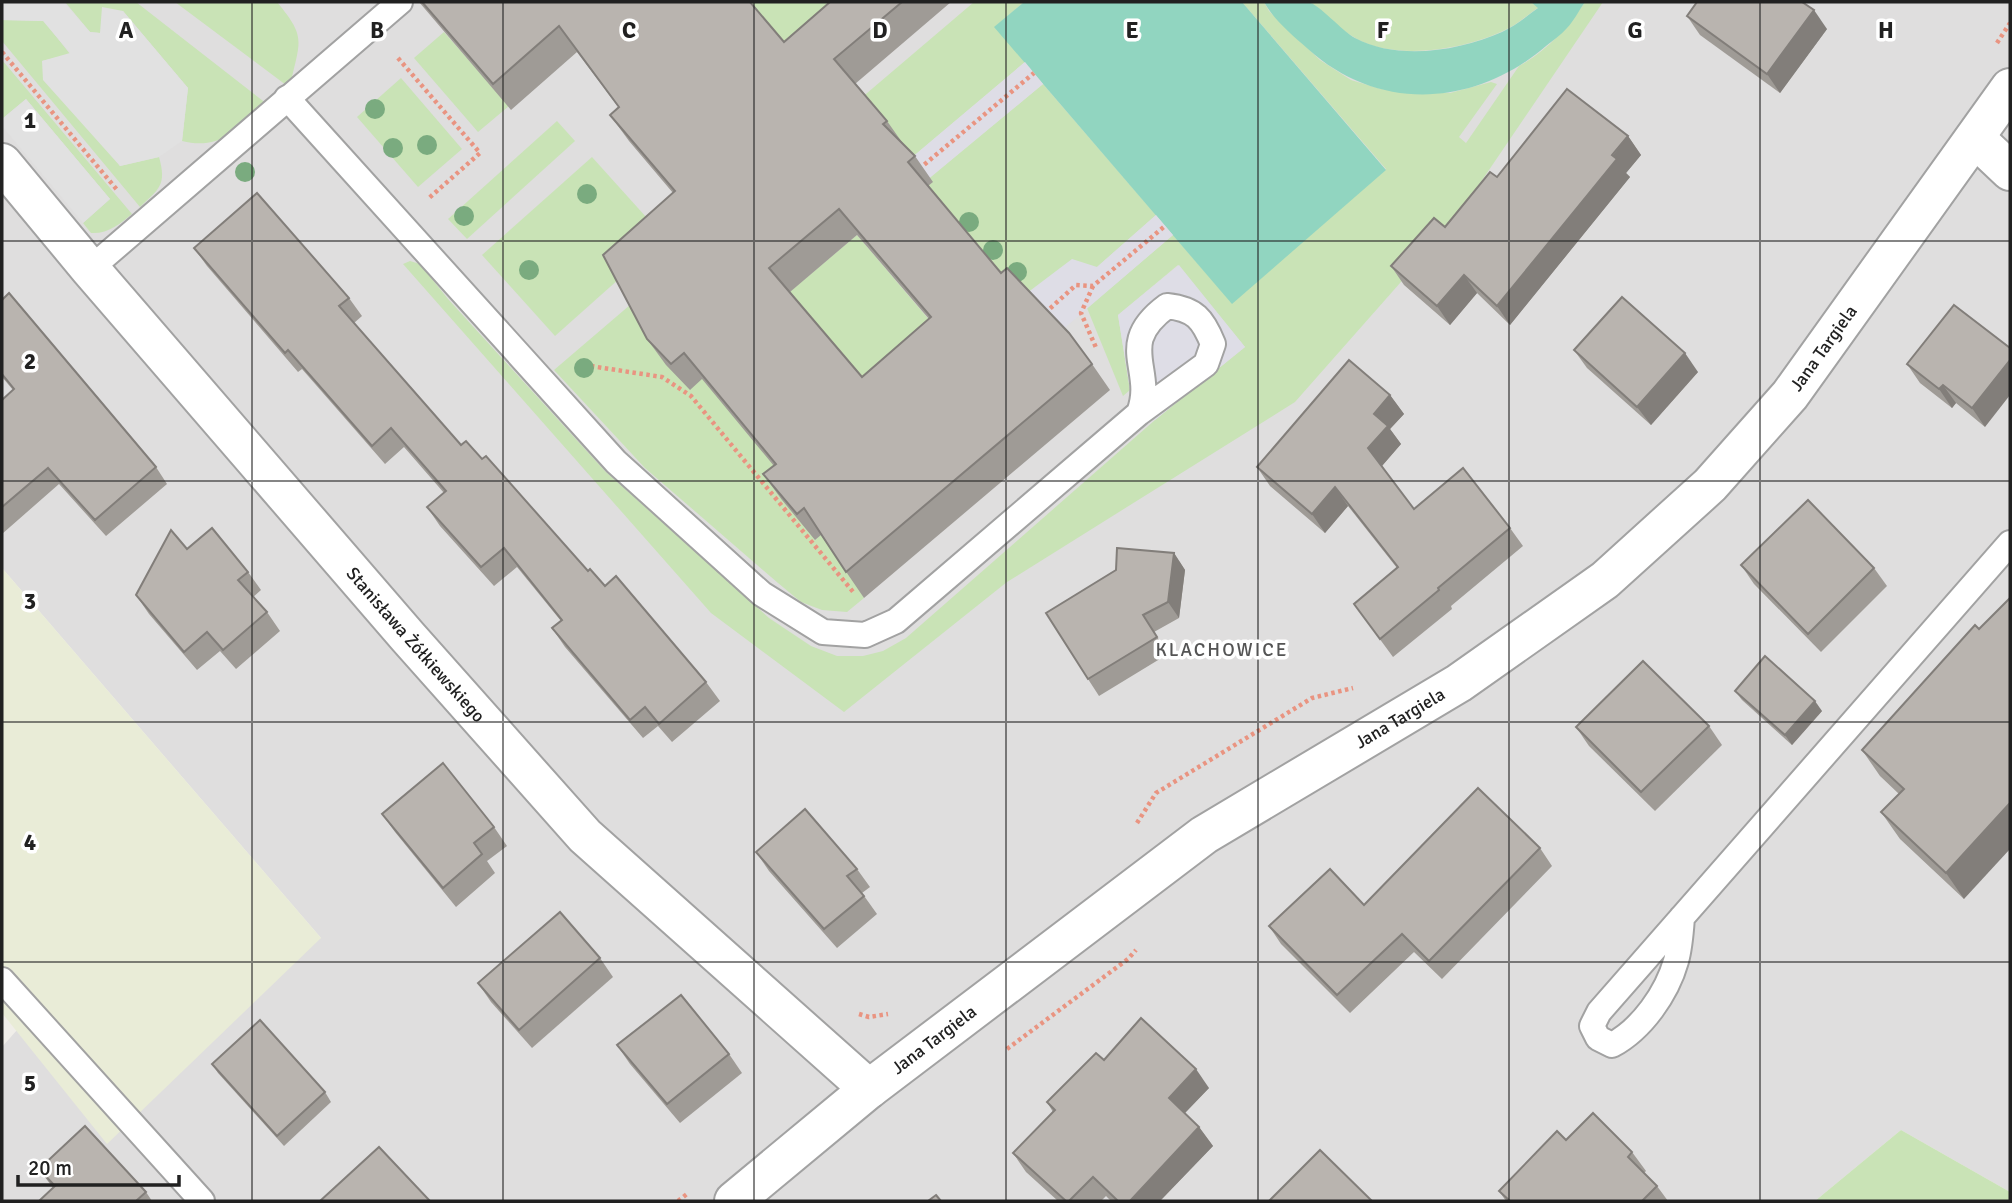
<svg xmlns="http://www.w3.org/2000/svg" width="2012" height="1203" font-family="Signika,sans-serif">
<rect width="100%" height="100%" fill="#f0eee9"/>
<!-- residential -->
<polygon fill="#dfdede" points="2,2 2010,2 2010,1192 1901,1130 1815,1201 2,1201 2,1047 32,1013 321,938 2,568"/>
<!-- farmland -->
<polygon fill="#e9ecd7" points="2,568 321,938 107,1144 2,1013"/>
<!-- grass -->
<g fill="#c9e3b6">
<path d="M 65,2 L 136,2 L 267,104 C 239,127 221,151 182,141 L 188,88 L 123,11 L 100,33 L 90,32 Z"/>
<path d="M 175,2 L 277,2 C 305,36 301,39 291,81 L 286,85 Z"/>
<polygon points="746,2 862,2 802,68"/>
<polygon points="974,2 1024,2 995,27 1025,62 897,170 853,105"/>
<path d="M 1242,2 L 1264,2 L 1269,11 L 1320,60 L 1351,80 L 1381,89 L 1450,93 L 1491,82 L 1497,84 L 1459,137 L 1466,143 L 1519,66 C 1547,51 1568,27 1585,2 L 1603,2 L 1453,223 L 1295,402 L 1007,582 L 844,712 L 711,613 L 403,264 L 410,261 L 420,264 L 448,299 L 605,471 L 769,618 L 811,646 L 837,656 L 863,656 L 883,651 L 906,638 L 1155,420 L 1245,347 L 1178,265 L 1118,315 L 1130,390 L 1123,396 L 1087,308 L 1173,235 L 1232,303 L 1386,169 Z"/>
<path d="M 1310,2 L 1531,2 L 1539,7 C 1527,15 1516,26 1503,31 C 1463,50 1391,62 1352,36 C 1337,27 1323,14 1310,2 Z"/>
<path d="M 2,20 L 44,21 L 70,54 L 42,61 L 120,166 L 159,157 C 167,185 159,189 140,207 L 2,41 Z"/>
<polygon points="444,32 509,106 478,132 414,58"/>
<path d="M 2,60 L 132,214 C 120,224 108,234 91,233 L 83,223 L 110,199 L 26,99 L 2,119 Z"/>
<polygon points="401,78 462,149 418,187 357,117"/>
<polygon points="1043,84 1156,215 1097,267 1020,299 926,188 929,178"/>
<polygon points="557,121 575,141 467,239 448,219"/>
<polygon points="592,157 665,238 555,336 482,255"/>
<polygon points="857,235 949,343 880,403 787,294"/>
<polygon points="637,299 795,490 815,540 827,529 864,598 847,612 822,610 801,602 778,583 645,468 554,370"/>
<polygon points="1901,1130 2010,1192 2010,1201 1815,1201"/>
</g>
<!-- pitch -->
<g fill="#91d5c0">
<polygon points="1024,2 1242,2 1386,170 1232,304 994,27"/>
<path d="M 1264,2 C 1278,2 1294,0 1308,2 C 1319,4 1342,31 1355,38 C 1398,61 1459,51 1502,32 C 1515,26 1527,16 1538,8 L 1531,2 L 1585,2 C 1579,10 1574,21 1567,28 C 1561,35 1553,40 1546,46 C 1475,107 1379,113 1308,49 C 1292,35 1274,20 1264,2 Z"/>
</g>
<!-- parking -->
<g fill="#e1e1e1">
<polygon points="2,2 64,2 90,32 100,33 102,7 123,11 188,88 182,141 159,157 120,166 43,80 42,61 70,53 43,21 2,20"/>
<polygon points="26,99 110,199 83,223 2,126 2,119"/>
</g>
<!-- plaza -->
<g fill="#dedde6">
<polygon points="1025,62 1043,84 914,191 897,170"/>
<polygon points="1156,215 1173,235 1061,331 1027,293 1072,259 1097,267"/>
<polygon points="1179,265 1245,347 1155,420 1130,390 1118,315"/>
</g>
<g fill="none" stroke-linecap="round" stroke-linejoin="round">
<!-- lane casing -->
<g stroke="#a2a2a2" stroke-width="28">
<g id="lane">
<path d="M 287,98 L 616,462 L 762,594 L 823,632 L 865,635 L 896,621 L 1139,413 L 1206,364 L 1213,344 C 1203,319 1195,309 1167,306 C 1114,345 1156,369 1139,413"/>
<polyline points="90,269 400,2"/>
<path d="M 1682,917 C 1681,931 1680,947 1676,961 C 1667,993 1642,1029 1612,1045 L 1598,1038 L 1592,1026 L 1599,1012 L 2010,543"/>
<polyline points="2,980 202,1201"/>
</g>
</g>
<!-- street casing -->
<g stroke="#a2a2a2" stroke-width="42">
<g id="street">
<polyline points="1975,138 2010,171"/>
<path id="s1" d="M 2,163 L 90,269 L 408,637 L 585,836 L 869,1089"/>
<path id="s2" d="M 734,1201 L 869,1089 L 1204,835 L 1459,683 L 1605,580 L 1710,485 L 1790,395 L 2010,88"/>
</g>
</g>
<!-- path -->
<g stroke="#e99481" stroke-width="4.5" stroke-dasharray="3.5 3.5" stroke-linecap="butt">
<polyline points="1997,43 2010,23"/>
<polyline points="2,52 118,191"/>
<polyline points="398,58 480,153 429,198"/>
<polyline points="919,169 1034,73"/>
<polyline points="1093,286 1081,313 1097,350"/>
<polyline points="1045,313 1076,285 1093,286 1165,226"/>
<polyline points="584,365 662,377 691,396 854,593"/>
<polyline points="1137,823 1156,793 1312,698 1353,688"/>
<polyline points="859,1014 869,1017 888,1014"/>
<polyline points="1007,1049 1128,959 1136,950"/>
<polyline points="678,1201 687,1194"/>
</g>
<!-- lane -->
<use href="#lane" stroke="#fff" stroke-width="24"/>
<!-- street -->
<use href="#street" stroke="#fff" stroke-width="38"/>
</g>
<!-- trees -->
<g fill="#7aab7f">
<circle cx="375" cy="109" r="10"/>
<circle cx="427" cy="145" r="10"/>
<circle cx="393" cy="148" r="10"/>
<circle cx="245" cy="172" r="10"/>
<circle cx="587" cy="194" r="10"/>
<circle cx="464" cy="216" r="10"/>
<circle cx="969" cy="222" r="10"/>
<circle cx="993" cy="250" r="10"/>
<circle cx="529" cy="270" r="10"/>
<circle cx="1017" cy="272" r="10"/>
<circle cx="584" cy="368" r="10"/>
</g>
<!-- wall -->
<g fill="#9f9b96" fill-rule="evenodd">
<path d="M 419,2 L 750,2 L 784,42 L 830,2 L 951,2 L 855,84 L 887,121 L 904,145 L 915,156 L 933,182 L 928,186 L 1001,273 L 1092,364 L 1110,390 L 864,598 L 821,535 L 815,540 L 782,500 L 763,474 L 774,466 L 702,379 L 690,390 L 666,365 L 647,339 L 673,193 L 629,141 L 610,115 L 619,108 L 577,52 L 511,110 ZM 857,235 L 929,319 L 862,377 L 790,292 Z"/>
<polygon points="1687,16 1827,29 1780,93 1700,35"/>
<polygon points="1628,136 1641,155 1626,173 1630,177 1510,325 1477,293 1450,325 1404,285 1391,266 1445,227 1497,177"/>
<polygon points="194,248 349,298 362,316 354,323 461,445 482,459 588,571 706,682 720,701 672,742 658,726 643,738 565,647 552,628 561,621 517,567 494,586 440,526 427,507 444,493 404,447 385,464 302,369 298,372 207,266"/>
<polygon points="2,300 156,467 167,484 106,536 59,484 2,534 2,400 13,390 2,377"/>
<polygon points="1954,305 1985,427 1956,403 1952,408 1920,383 1907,364"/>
<polygon points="1574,350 1698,372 1651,425 1587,368"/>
<polygon points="1390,395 1404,414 1390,429 1401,444 1382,466 1414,509 1510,528 1523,546 1451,606 1452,609 1393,657 1354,604 1397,568 1348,506 1325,533 1270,486 1257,467"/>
<polygon points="187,549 248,572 261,590 253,597 267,612 280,631 236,669 220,651 197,670 149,614 136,595"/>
<polygon points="1174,553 1185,570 1179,618 1154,632 1168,654 1099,696 1088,679"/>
<polygon points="1741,565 1874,568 1887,586 1821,652 1754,584"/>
<polygon points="1975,625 1964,899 1900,839 1881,812 1899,794 1880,776 1862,750"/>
<polygon points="1735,691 1822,711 1792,745 1742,700"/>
<polygon points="1709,726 1722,745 1655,811 1589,746 1576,727"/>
<polygon points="382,814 494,827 507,846 487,861 495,873 456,907 395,832"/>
<polygon points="1540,848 1552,866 1442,979 1414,952 1350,1013 1281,944 1269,926 1364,905"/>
<polygon points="756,852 857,869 870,887 862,893 877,914 837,948 769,871"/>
<polygon points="600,958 613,977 532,1048 491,1002 478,983"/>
<polygon points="617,1045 729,1054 742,1073 680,1123 630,1064"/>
<polygon points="1104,1060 1209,1088 1185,1113 1199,1127 1213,1146 1160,1201 1111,1201 1106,1196 1101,1201 1058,1201 1026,1172 1013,1153 1053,1112 1047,1102"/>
<polygon points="212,1064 325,1092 331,1102 284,1146 218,1073"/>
<polygon points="1566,1140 1632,1152 1646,1171 1644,1173 1657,1186 1668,1201 1506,1201 1499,1191"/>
<polygon points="39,1169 146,1192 152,1201 39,1201 53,1188"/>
</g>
<!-- shaded-wall -->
<g fill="#827e7a">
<polygon points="1814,10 1827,29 1780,93 1767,74"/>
<polygon points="1628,136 1641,155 1626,173 1630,177 1510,325 1497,306"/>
<polygon points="1464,275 1477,293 1450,325 1437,306"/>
<polygon points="1685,353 1698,372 1651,425 1637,407"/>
<polygon points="2010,360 2010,395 1985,427 1972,408"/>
<polygon points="1943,385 1956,403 1952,408 1939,389"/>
<polygon points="1390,395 1404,414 1390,429 1401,444 1381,467 1368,448 1374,414"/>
<polygon points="1335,487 1348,506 1325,533 1312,514"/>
<polygon points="1174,553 1185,570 1179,618 1168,602"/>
<polygon points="1815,701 1822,711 1792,745 1785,735"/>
<polygon points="2010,803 2010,849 1964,899 1946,873"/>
<polygon points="1196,1069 1209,1088 1182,1116 1169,1098"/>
<polygon points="1199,1127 1213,1146 1160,1201 1130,1201"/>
</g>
<!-- building -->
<g fill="#b9b4af" stroke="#827e7a" stroke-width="2" fill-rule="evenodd">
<path d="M 422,2 L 750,2 L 784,42 L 830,2 L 902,2 L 834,59 L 887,121 L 883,124 L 915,156 L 908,162 L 1001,273 L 1007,268 L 1069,333 L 1092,364 L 846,572 L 804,508 L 797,514 L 763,474 L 776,464 L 684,353 L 671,364 L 647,339 L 603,255 L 675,191 L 610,115 L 619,107 L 559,26 L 493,84 ZM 839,209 L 931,317 L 862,377 L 769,268 Z"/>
<polygon points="1697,2 1802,2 1814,10 1767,74 1687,16"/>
<polygon points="1567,89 1628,136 1612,155 1617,159 1497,306 1464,275 1437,306 1391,266 1434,218 1445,227 1490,172 1497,177"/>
<polygon points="257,193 349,298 339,306 461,445 466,441 482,459 486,456 588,571 590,569 605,586 616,576 706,682 659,724 645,707 630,720 552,628 562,620 504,548 481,567 427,507 446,491 391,428 372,446 288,350 285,353 194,248"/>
<polygon points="9,293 156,467 95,520 48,468 2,507 2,400 14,389 2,374 2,300"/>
<polygon points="1622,297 1685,353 1637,407 1574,350"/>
<polygon points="1954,305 2010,348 2010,360 1972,408 1943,385 1939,389 1907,364"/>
<polygon points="1349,360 1390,395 1374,414 1388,426 1368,448 1414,509 1463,468 1510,528 1438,588 1439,590 1380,639 1354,604 1398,567 1335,487 1312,514 1257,467"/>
<polygon points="1808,500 1874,568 1808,634 1741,565"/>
<polygon points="212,528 248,572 238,580 267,612 223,650 207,632 184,652 136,595 171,530 187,549"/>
<polygon points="1117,548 1174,553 1168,602 1143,615 1157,637 1088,679 1046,613 1116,570"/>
<polygon points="2010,598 2010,803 1946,873 1881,812 1904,789 1862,750 1975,625 1979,629"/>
<polygon points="1765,656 1815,701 1785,735 1735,691"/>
<polygon points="1643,661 1709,726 1641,792 1576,727"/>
<polygon points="443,763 494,827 474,843 482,854 443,888 382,814"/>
<polygon points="1478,788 1540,848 1429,961 1402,934 1337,995 1269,926 1330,869 1364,905"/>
<polygon points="805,809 857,869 847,876 864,896 824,929 756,852"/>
<polygon points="560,912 600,958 519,1030 478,983"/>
<polygon points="681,995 729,1054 667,1104 617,1045"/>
<polygon points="1141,1018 1196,1069 1169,1098 1199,1127 1130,1201 1118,1201 1093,1177 1069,1201 1066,1201 1013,1153 1055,1110 1047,1102 1096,1053 1104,1060"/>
<polygon points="260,1020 325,1092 277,1136 212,1064"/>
<polygon points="1593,1113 1632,1152 1628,1157 1657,1186 1642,1201 1510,1201 1499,1191 1557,1131 1566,1140"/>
<polygon points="85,1126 146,1192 136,1201 39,1201 55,1186 39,1169"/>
<polygon points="379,1147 430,1201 320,1201"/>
<polygon points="1320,1150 1372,1201 1269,1201"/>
<polygon points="936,1195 941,1201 928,1201"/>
</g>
<!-- grid -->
<path fill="none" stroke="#212121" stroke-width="2" stroke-opacity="0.55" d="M 252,2 L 252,1201M 503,2 L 503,1201M 754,2 L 754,1201M 1006,2 L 1006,1201M 1258,2 L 1258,1201M 1509,2 L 1509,1201M 1760,2 L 1760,1201M 2,241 L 2010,241M 2,481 L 2010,481M 2,722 L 2010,722M 2,962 L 2010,962"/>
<g text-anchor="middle" stroke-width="7" stroke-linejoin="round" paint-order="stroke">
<!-- street labels -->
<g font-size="18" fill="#212121" stroke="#fff">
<text dy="6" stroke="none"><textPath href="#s2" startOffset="1391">Jana Targiela</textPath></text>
<text dy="6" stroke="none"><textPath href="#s1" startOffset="635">Stanisława Żółkiewskiego</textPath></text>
<text dy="6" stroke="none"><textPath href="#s2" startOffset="824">Jana Targiela</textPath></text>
<text dy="6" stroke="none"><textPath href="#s2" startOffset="257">Jana Targiela</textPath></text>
</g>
<!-- neighbourhood labels -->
<g font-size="19" letter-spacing="2" fill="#545454" stroke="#fff">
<text x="1222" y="656">KLACHOWICE</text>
</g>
</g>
<g font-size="23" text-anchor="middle" font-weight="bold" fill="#212121" stroke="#fff" stroke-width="7" stroke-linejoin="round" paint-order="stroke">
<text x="126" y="38">A</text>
<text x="377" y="38">B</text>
<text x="629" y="38">C</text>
<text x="880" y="38">D</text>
<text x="1132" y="38">E</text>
<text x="1383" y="38">F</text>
<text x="1635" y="38">G</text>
<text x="1886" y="38">H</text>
<text x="30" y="128">1</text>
<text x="30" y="369">2</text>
<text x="30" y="609">3</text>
<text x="30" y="850">4</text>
<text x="30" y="1091">5</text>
</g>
<!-- border -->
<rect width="2012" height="1203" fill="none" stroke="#212121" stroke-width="7"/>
<!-- scale -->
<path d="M18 1175v10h161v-10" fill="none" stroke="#212121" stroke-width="3.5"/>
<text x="28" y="1175" font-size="21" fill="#212121" stroke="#ffffff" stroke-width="5" paint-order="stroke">20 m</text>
</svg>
